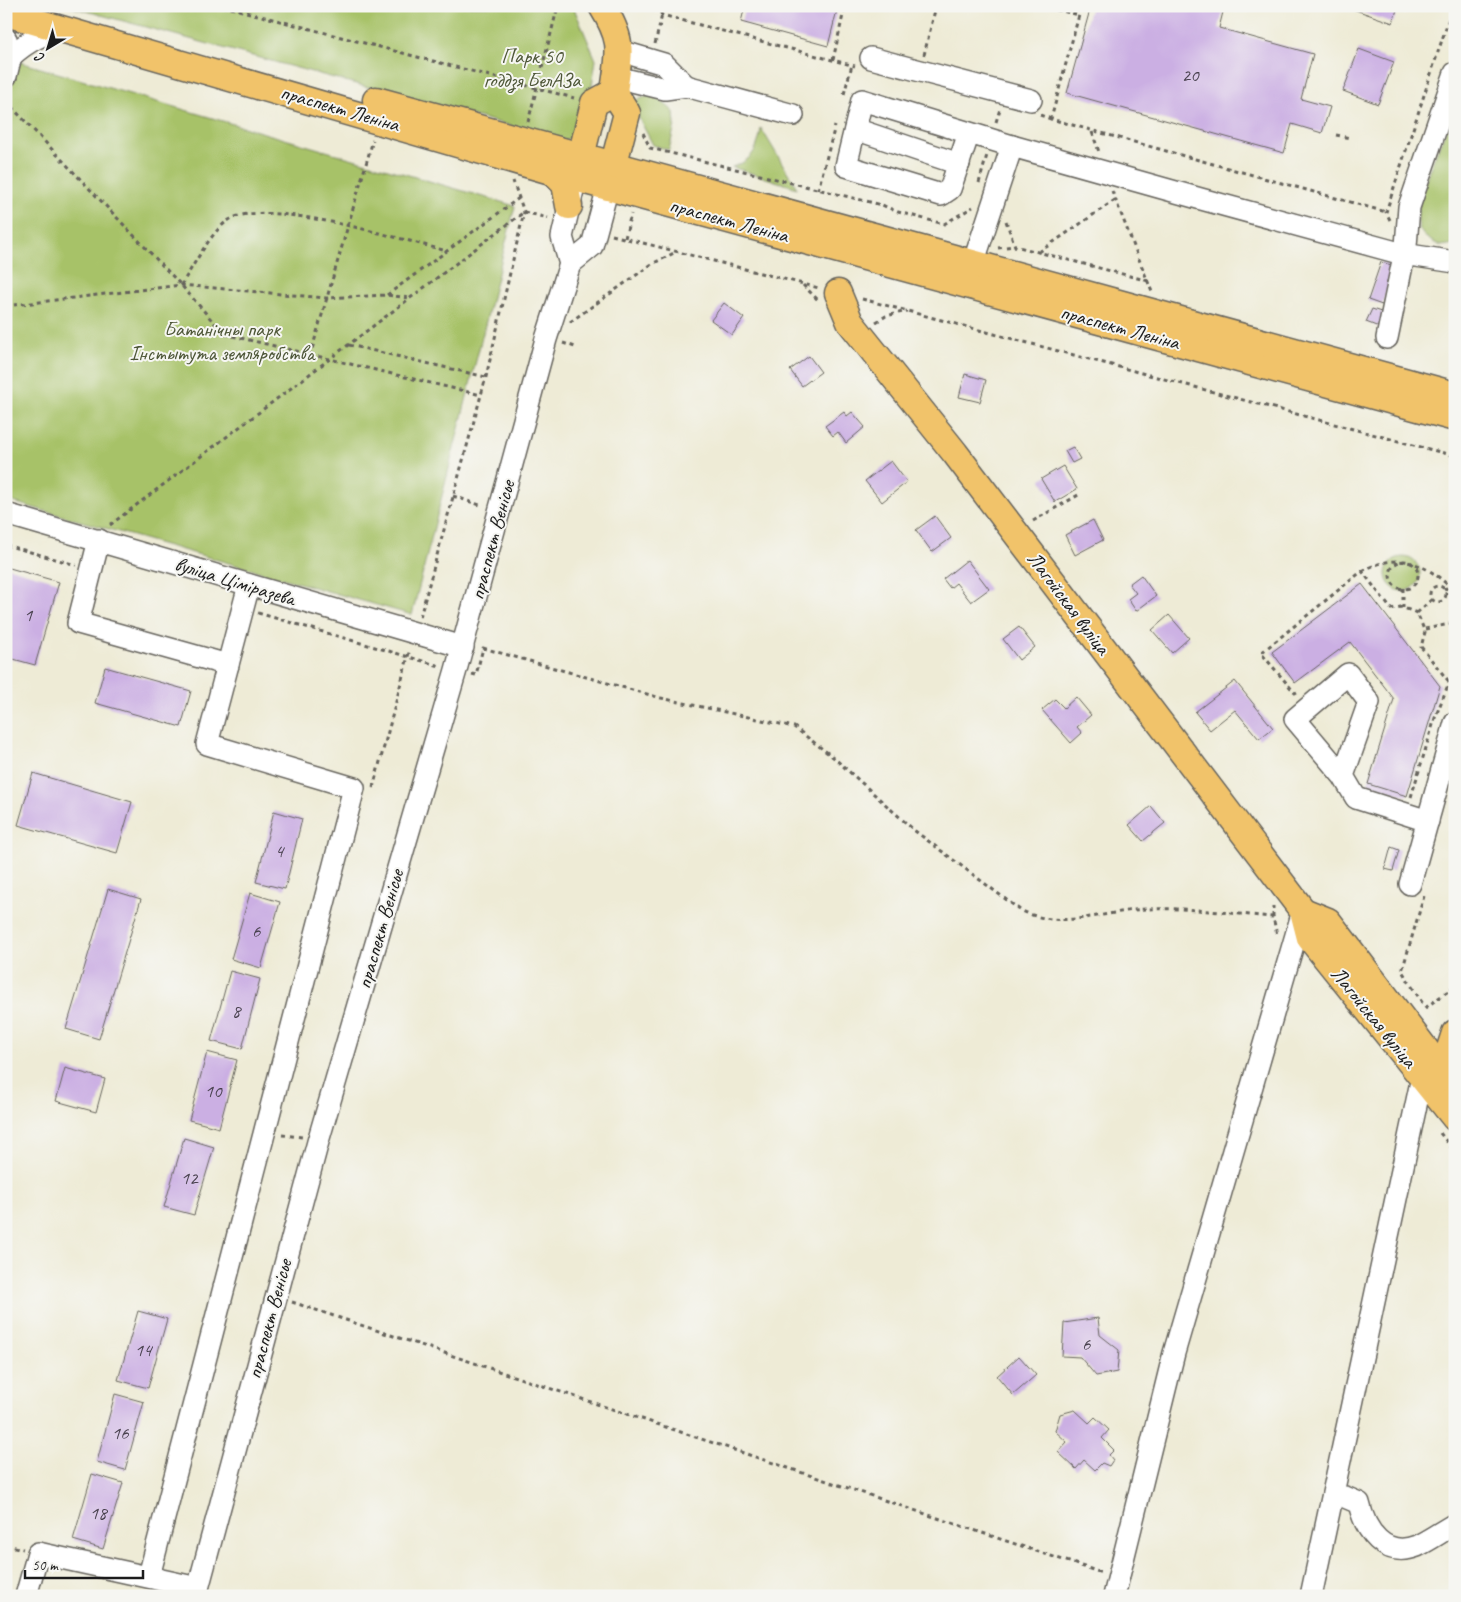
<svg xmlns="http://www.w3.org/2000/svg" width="1461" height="1602" font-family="Caveat,sans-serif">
<rect width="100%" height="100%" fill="#f6f6f2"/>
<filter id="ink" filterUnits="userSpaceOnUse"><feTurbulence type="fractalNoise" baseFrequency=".02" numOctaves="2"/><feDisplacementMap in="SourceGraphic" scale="10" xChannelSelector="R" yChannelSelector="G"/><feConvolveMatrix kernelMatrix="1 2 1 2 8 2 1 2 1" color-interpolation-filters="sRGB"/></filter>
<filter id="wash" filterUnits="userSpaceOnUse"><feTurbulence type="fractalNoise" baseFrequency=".0096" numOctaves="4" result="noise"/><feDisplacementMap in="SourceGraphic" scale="20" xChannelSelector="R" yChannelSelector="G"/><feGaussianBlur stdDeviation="1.12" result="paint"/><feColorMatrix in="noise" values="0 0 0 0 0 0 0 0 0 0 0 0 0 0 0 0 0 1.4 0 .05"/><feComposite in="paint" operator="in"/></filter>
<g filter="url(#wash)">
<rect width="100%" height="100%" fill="#eeebd6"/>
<!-- green -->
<g fill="#a7c268" stroke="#626f42">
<polygon points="68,6 573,6 596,60 587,117 572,138 563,140"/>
<polygon points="6,58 515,206 412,615 6,500"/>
<polygon points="647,96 658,98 674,112 675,125 669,150 653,145 631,103"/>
<path d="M 1449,123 L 1455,152 L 1455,244 L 1441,246 C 1435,243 1426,239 1422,233 C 1406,213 1440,146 1449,123 Z"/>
<path d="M 761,128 L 797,188 L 732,167 C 752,161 758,149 761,128 Z"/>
<circle cx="1403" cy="574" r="17"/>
</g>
<g id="blocks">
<!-- building -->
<g fill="#cbafe3">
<polygon points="745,6 838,6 828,46 741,22"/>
<polygon points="1091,6 1220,6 1224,8 1219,28 1313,54 1301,99 1330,107 1322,133 1292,124 1284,153 1067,93"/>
<polygon points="1344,6 1398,6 1393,23"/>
<polygon points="1359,49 1394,62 1378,104 1343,91"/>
<polygon points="1381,262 1395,266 1382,305 1368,300"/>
<polygon points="724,303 744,318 732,335 711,320"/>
<polygon points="1372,309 1384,313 1379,327 1366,322"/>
<polygon points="809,356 821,372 802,386 790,370"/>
<polygon points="965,374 986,380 980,402 959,397"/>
<polygon points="844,412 847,416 852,412 865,427 846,443 838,432 833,436 825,426"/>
<polygon points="1073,447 1080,459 1072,463 1065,451"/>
<polygon points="891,461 907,482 882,502 865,481"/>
<polygon points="1063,466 1077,489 1055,502 1041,479"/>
<polygon points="935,516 951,538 932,552 916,530"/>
<polygon points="1093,520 1103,540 1075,555 1065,535"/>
<polygon points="967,560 989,589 971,602 956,583 950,588 943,579"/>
<polygon points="6,567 59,582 35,665 6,657"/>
<polygon points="1141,575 1156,596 1136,611 1128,599 1136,593 1129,584"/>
<polygon points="1362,584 1440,686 1407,796 1368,784 1394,699 1350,642 1295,683 1272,652"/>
<polygon points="1169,615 1189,638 1172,653 1152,630"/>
<polygon points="1019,627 1035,647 1019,660 1003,639"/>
<polygon points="105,667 191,691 181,727 95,703"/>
<polygon points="1235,681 1273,728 1259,739 1235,710 1210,730 1195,712"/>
<polygon points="1076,697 1091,715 1077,727 1082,733 1071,743 1042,710 1055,699 1064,708"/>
<polygon points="33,773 132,802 117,853 18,825"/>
<polygon points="1151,806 1165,823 1143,841 1129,825"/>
<polygon points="274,811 302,819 285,889 256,882"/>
<polygon points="1391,847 1399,850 1393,871 1385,869"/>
<polygon points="108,889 141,899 99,1039 66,1029"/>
<polygon points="250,893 280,902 261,968 231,959"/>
<polygon points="230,971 260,979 242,1049 211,1041"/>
<polygon points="207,1052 237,1060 219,1128 189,1120"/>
<polygon points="65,1068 105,1079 96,1112 56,1101"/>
<polygon points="184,1138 214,1147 194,1215 164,1207"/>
<polygon points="138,1311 167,1319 148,1388 118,1380"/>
<polygon points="1098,1318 1100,1335 1119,1350 1117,1372 1096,1376 1080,1357 1062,1356 1064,1323"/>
<polygon points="1019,1356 1036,1375 1013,1395 997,1376"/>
<polygon points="115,1394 144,1402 125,1470 97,1462"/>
<polygon points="1075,1410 1089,1423 1095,1417 1109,1430 1102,1438 1114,1450 1109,1455 1113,1460 1109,1466 1102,1463 1095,1470 1084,1460 1076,1469 1058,1452 1067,1442 1055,1431 1060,1414"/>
<polygon points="92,1474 123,1483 103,1549 73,1540"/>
</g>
</g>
</g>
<g filter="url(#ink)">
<use href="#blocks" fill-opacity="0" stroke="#66645d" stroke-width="1"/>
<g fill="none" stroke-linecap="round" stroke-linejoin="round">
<!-- minor casing -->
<g stroke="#66645d" stroke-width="24">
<g id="minor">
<polyline points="6,39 11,56 6,76"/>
<polyline points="620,51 664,64 686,86"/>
<path d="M 11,56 C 27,42 42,33 63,30"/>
<polyline points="871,58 1031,100"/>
<polyline points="616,77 665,89 686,86 793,115"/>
<polyline points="855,129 959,164"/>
<polyline points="969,133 950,189 941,195 846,166 862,100 1012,146 1201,199 1403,254 1455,262"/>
<polyline points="570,264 592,246 608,187"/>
<polyline points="968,279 1012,146"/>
<polyline points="1387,338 1406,246 1409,207 1455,73"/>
<polyline points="6,514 463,647"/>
<polyline points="99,540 78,623 228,665"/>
<polyline points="1343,776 1295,719 1348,674 1369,702 1343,776 1356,798 1428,821"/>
<polyline points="1410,884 1455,723"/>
<path d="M 1345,1497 L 1359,1503 C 1365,1530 1384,1559 1417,1546 C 1430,1540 1442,1531 1455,1524"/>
<polyline points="149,1576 354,788 207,744 249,585"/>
<polyline points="26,1596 38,1553 198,1588"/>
<polyline points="196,1596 319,1138 456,670 546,339 570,264 562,237 573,190"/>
<polyline points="1114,1596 1174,1353 1303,911"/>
<polyline points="1311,1596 1422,1077"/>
</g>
</g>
<!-- major casing -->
<g stroke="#66645d" stroke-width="29">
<g id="major">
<path d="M 602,6 C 625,43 619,52 614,92 L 627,113 L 609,182"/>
<polyline points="6,13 575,178 1455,418"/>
<polyline points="376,100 1455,395"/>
<polyline points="551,170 565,184 569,206"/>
<polyline points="577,173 594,103 614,92"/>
<polyline points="838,293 850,322 955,453 1303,911 1310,938 1455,1118"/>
<polyline points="1303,911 1328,921 1455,1088"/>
<polyline points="1434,1082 1442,1073 1455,1033"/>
</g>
</g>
<!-- path -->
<g stroke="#66645d" stroke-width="3" stroke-dasharray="4 4" stroke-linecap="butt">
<polyline points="223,6 574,98"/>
<polyline points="656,6 662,15 855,66"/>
<polyline points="1041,6 1079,15 1051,119 1386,212"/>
<polyline points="655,44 662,15"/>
<polyline points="924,55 936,6"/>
<polyline points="833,60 845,6"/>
<polyline points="844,94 852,65"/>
<polyline points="6,101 181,285 224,334 481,395"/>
<polyline points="1040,115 1051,119"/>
<polyline points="528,122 558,6"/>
<polyline points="996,122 1000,109"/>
<polyline points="1092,132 1099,152"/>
<polyline points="643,133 650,148 882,205 898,212 944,224 973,207"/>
<polyline points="1336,135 1350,138"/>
<polyline points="979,183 987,155"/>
<polyline points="818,190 835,126"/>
<polyline points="1112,191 1152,292"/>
<polyline points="524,212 548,218"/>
<polyline points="1390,220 1386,212 1453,6"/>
<polyline points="1006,221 1015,246 1149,281"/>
<polyline points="612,235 819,288"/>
<polyline points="625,238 631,214"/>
<polyline points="998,248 1015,246"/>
<polyline points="1039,252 1115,200"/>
<path d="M 181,285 C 193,267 211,231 229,220 C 265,197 403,240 447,251"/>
<polyline points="803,285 818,300"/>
<polyline points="387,295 519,198"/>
<polyline points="862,299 1455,456"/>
<polyline points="6,306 181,285 326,298 387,295 409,298"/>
<polyline points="570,322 652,264 678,251"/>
<polyline points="876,322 886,316 907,311"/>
<polyline points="563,343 575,347"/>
<polyline points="349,345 486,377"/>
<polyline points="310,356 373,140"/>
<polyline points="453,496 483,506"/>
<polyline points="1033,521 1080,494"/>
<polyline points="110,525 524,212"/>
<polyline points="6,545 76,565"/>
<circle cx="1404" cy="575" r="14"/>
<path d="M 1362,571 C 1399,551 1427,563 1455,592"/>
<circle cx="1438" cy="594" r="8"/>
<polyline points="1444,590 1455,581"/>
<polyline points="1403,608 1403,588"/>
<polyline points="258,613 440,666"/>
<polyline points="1417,613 1432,599"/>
<polyline points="420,617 486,377 524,212 513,181"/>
<polyline points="1425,629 1455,623"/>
<path d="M 472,674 L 476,675 L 483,648 L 661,698 L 794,727 L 833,757 L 915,831 L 1020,910 C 1062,931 1103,911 1147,909 C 1189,907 1232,914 1273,917 L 1277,935"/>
<polyline points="1452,683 1455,674"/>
<polyline points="1297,692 1295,693 1261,653 1362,571 1391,609 1401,607 1417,613 1425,632 1421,647 1455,689"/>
<polyline points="373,788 410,649"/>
<polyline points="1411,797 1435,718 1450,680"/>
<polyline points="1424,896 1402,971 1425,1007"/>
<polyline points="1273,917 1273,906"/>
<polyline points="1425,1008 1455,986"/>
<polyline points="1440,1133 1455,1152"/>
<polyline points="282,1135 303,1137"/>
<polyline points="292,1302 1102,1573"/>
<polyline points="6,1545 23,1549"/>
</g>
<!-- minor -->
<use href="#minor" stroke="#fff" stroke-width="21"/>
<!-- major -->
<use href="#major" stroke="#f1c36a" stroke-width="26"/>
</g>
</g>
<g text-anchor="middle" stroke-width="4" stroke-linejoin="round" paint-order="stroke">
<!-- number labels -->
<g font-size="19" fill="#48414e">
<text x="1190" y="81">20</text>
<text x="28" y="621">1</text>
<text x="279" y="857">4</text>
<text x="256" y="937">6</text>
<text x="236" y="1017">8</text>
<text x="213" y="1097">10</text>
<text x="189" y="1184">12</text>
<text x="1086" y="1350">6</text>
<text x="143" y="1356">14</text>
<text x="120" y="1439">16</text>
<text x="98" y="1519">18</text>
</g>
<!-- park labels -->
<g font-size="21" fill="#4d5637" stroke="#f6f6f2">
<text x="532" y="63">Парк 50<tspan x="532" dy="24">годдзя БелАЗа</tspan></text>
<text x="222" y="336">Батанічны парк<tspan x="222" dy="24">Інстытута земляробства</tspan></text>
</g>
<!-- street labels -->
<g font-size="21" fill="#1c1c1c" stroke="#f6f6f2">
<text transform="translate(340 108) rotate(16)" y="7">праспект Леніна</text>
<text transform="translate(729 220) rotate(15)" y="7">праспект Леніна</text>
<text transform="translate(1120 327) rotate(15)" y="7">праспект Леніна</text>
<text transform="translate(492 540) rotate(-75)" y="7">праспект Венісье</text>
<text transform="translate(235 581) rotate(17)" y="7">вуліца Ціміразева</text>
<text transform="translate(1069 603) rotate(53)" y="7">Лагойская вуліца</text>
<text transform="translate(380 929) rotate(-74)" y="7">праспект Венісье</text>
<text transform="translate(1374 1017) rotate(51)" y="7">Лагойская вуліца</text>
<text transform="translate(269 1319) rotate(-75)" y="7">праспект Венісье</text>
</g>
</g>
<!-- margin -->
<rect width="1461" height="1602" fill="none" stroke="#f6f6f2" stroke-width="25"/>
<!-- north arrow -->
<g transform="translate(48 48) rotate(218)" stroke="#f6f6f2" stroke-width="4" paint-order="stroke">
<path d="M0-4L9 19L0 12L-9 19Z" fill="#1c1c1c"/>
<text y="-8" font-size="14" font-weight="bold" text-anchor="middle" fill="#1c1c1c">С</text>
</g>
<!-- scale -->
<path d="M25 1570v8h118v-8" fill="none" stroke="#1c1c1c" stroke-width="2.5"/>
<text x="32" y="1570" font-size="15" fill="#1c1c1c" stroke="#f6f6f2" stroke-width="4" paint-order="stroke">50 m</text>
</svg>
